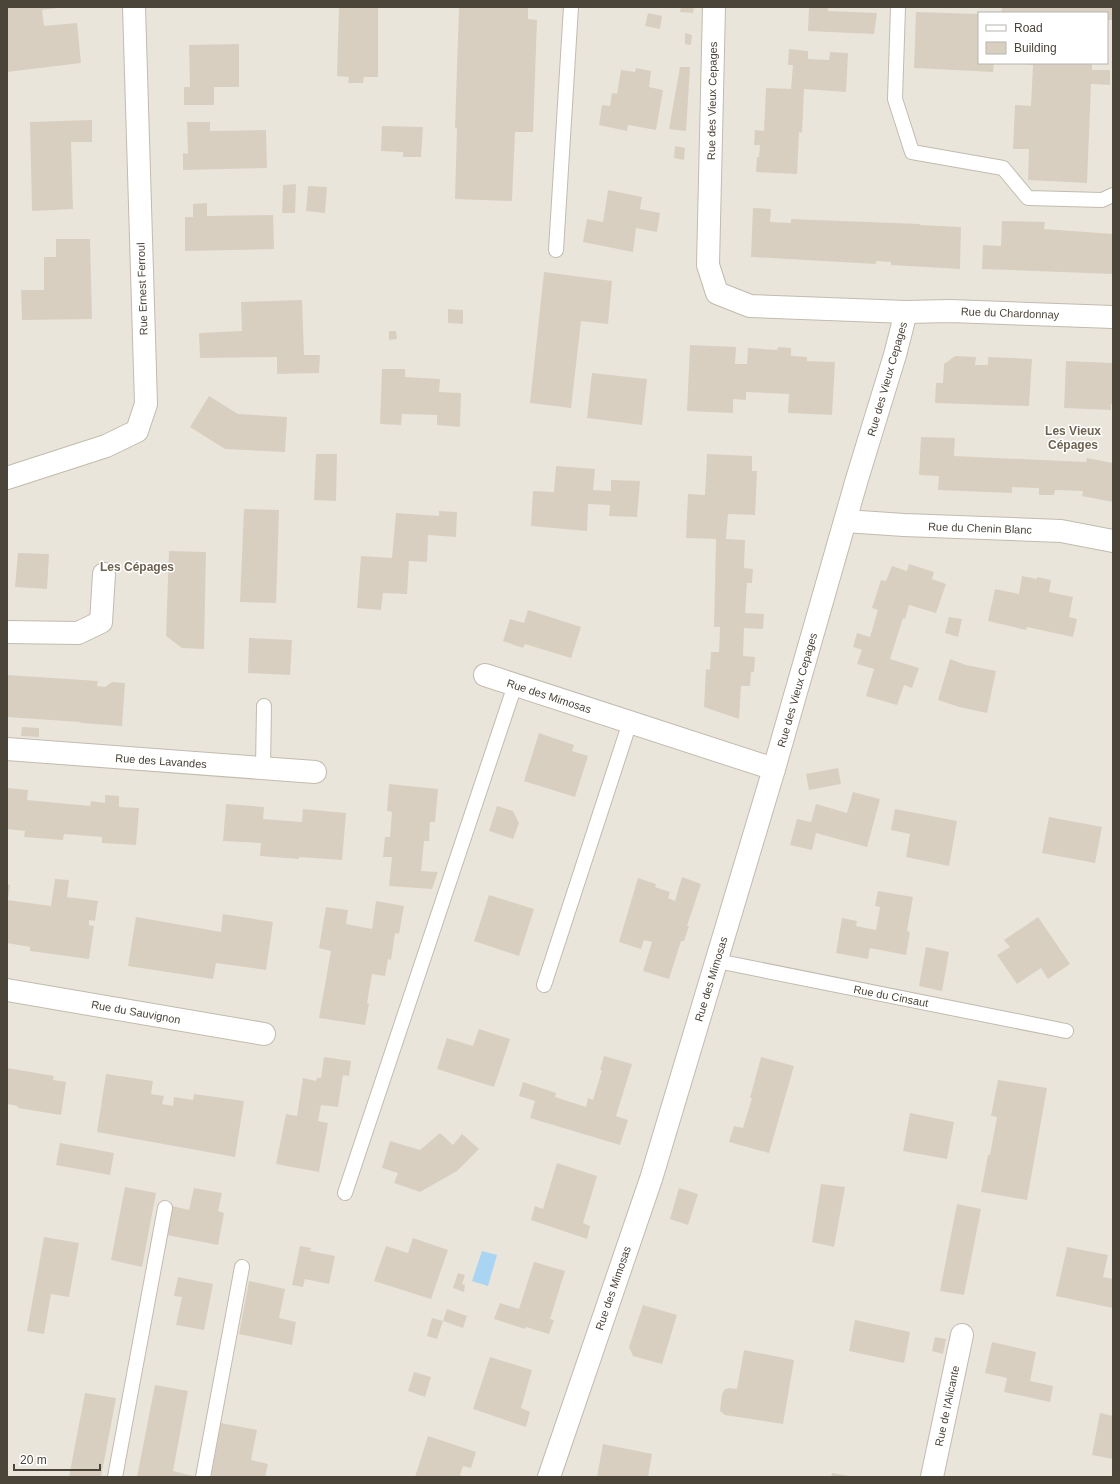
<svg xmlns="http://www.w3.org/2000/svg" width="1120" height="1484" font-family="Arial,sans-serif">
<rect width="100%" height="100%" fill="#f6f3ec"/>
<!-- residential -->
<path fill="#eae5da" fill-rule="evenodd" d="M 7,7 L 1113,7 L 1113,1477 L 7,1477 ZM 979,13 L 1107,13 L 1107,63 L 979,63 Z"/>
<!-- water -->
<polygon fill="#a9d4f2" points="482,1251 497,1255 488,1286 472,1281"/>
<!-- building -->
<g fill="#d8cfc1">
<polygon points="7,7 58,7 58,8 42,10 44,26 77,23 81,63 7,72"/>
<polygon points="339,7 378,7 378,77 364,77 363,83 348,83 349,77 337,76"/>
<polygon points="459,7 528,7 528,19 537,20 533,132 515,132 512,201 455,199 457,128 455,128"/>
<polygon points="681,7 694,7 693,13 680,12"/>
<polygon points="809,7 828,7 828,11 877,13 874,34 808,31"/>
<polygon points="1002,7 1113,7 1113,20 1107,20 1107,13 1001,13"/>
<polygon points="916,12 979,14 979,63 994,63 993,72 914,68"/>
<polygon points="648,13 662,16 660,29 645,26"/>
<polygon points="685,33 692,35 691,45 685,44"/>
<polygon points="239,44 239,87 214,87 214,105 184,105 184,87 190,87 189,45"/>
<polygon points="789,49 808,51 808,59 829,60 830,52 848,53 846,92 804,89 802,133 799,132 797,174 756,172 757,157 759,157 760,145 754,145 755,130 764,131 766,88 791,89 793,65 788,65"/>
<polygon points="1023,63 1092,63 1092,70 1110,70 1110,85 1091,84 1087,183 1028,180 1029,149 1013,149 1015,105 1031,106 1033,65 1023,64"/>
<polygon points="680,67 690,67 686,131 669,129"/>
<polygon points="636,68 651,71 649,87 663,90 656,130 628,125 627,131 599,125 602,105 610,106 612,93 617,94 621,70 635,72"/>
<polygon points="92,120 92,142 71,142 73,209 32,211 30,122"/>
<polygon points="187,122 210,122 210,131 266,130 267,168 183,170 183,153 188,154"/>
<polygon points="382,126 423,127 421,157 403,157 403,152 381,151"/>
<polygon points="675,146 685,148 684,160 674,158"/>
<polygon points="296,184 295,213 282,213 283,185"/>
<polygon points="308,186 327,187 325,213 306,211"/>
<polygon points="608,190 642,197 640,209 660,213 657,232 636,228 633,252 583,242 587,219 603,222"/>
<polygon points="207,203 207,216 273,215 274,249 185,251 185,217 193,217 193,204"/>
<polygon points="753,208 771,209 770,222 791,223 791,219 920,224 920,225 961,227 960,269 891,265 891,262 876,261 876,264 751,257"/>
<polygon points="1002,221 1045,222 1044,229 1113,234 1113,274 982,269 983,245 1001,246"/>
<polygon points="56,239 90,239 92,319 22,320 21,290 44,290 44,257 56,257"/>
<polygon points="544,272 612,281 608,324 581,321 571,408 530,403"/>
<polygon points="302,300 304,355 320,355 319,373 277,374 277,357 200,358 199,333 242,331 241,302"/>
<polygon points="448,309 463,310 463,324 448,323"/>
<polygon points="389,331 396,331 397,339 389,340"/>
<polygon points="690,345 736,347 735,364 747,364 748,348 777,350 778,347 791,348 791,356 807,357 807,361 835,362 832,415 788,413 789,394 746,392 746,400 733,399 733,413 687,411"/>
<polygon points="955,356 976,357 975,365 988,365 988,357 1032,359 1029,406 935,403 936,383 943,383 944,364"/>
<polygon points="1066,361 1113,363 1113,404 1111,404 1111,410 1064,408"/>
<polygon points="382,369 405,369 405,377 440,379 439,392 461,393 460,427 437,425 437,415 402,414 401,425 380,424"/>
<polygon points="592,373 647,379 642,425 587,418"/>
<polygon points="209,396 238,414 287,417 285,452 225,449 190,427"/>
<polygon points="921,437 955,438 954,456 1086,462 1087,458 1113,463 1113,502 1082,496 1083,491 1055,490 1054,495 1039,495 1039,488 1012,487 1012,493 938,490 939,476 919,475"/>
<polygon points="316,454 337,454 336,501 314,500"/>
<polygon points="707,454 752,456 752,471 757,471 755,515 728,514 726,539 745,540 744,568 753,569 752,583 747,583 745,613 764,614 763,629 744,628 743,656 755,657 754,672 751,672 750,686 741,686 739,719 704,707 706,669 710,670 711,652 719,652 720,627 714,627 716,539 686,538 688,494 705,495"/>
<polygon points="556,466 595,469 593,490 611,491 611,480 640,481 637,517 609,516 610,505 588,504 587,531 531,526 533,491 554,492"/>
<polygon points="244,509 279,510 276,603 240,602"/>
<polygon points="439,511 457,512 456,537 428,535 427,562 409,561 407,594 383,593 381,610 357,608 361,556 392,558 396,513 439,516"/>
<polygon points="169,551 206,552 204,649 182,648 166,636"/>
<polygon points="18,553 49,554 47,589 15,587"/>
<polygon points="909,564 934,572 932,579 946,584 936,613 909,605 905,619 903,618 890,659 919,668 912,688 904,685 897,705 866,696 874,669 857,664 862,650 853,647 857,633 870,637 878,610 872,608 881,580 886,581 892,566 907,571"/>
<polygon points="1022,576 1037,579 1037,577 1051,580 1049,592 1073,597 1069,617 1077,619 1073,637 1027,627 1026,630 988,621 995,589 1019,594"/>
<polygon points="528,610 581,627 571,658 525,644 523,648 503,641 510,619 524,623"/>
<polygon points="949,617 962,619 958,637 945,633"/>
<polygon points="249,638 292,640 290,675 248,673"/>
<polygon points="950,659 966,665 996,671 987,713 959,707 938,700"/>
<polygon points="7,675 98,681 97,686 105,687 112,682 125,683 122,726 81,723 80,722 7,717"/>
<polygon points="22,727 39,728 39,737 21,736"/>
<polygon points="539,733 574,745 572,751 588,756 575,797 524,781"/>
<polygon points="838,768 841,784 809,790 806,774"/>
<polygon points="389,784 438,789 435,822 430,822 429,841 424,841 421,871 438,872 432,889 389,886 392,857 383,857 385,837 390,837 392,812 387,811"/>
<polygon points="7,788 28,790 27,800 90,806 91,801 105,803 105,795 119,796 119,807 139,808 136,845 102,843 102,837 64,834 63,840 24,837 25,831 7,829"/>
<polygon points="853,792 880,799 867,847 816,833 812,850 790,845 797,819 811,822 816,804 847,813"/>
<polygon points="226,804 264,807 263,819 302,822 303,809 346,813 342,860 299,857 299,859 260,856 261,843 223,841"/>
<polygon points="497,806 513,811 519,823 513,839 489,831"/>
<polygon points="895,809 957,821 949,866 906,857 910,834 891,830"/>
<polygon points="1049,817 1102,827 1095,863 1042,853"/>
<polygon points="682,877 701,884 687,926 689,926 684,941 681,941 669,979 643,971 652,942 644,940 641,949 619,942 638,878 656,884 655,887 670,892 668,898 675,901"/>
<polygon points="55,879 69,880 67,897 98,901 95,921 89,920 89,925 94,926 89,959 30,951 30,947 7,943 7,900 51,906"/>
<polygon points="7,884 10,885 8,899 7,899"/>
<polygon points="878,891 913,897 907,931 910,932 906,955 870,948 868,959 836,953 842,918 857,921 856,926 876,930 880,907 875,906"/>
<polygon points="489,895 534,909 519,956 474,941"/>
<polygon points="376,901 404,906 399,934 395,933 391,960 388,959 385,976 372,974 367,1003 369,1004 365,1025 319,1018 331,951 319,948 326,907 348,910 346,924 372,929"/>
<polygon points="223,914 273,922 266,970 216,963 213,979 128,966 136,917 221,932"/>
<polygon points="1038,917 1070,964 1048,979 1041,968 1017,984 997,955 1010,947 1004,940"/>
<polygon points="926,947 949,952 942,991 919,986"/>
<polygon points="479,1029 510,1039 494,1087 437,1069 447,1038 473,1046"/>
<polygon points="604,1056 632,1064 616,1116 628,1120 620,1145 530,1118 535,1101 519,1096 523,1082 556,1093 555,1097 586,1107 588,1098 593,1100 602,1070 600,1070"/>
<polygon points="324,1057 351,1061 349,1076 343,1075 338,1107 321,1105 318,1121 328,1123 319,1172 276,1164 286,1114 297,1116 303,1078 316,1081 317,1078 321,1078"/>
<polygon points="761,1057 794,1066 769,1153 729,1142 734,1126 743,1128 752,1098 750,1098"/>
<polygon points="7,1068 54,1076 53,1080 66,1082 61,1115 18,1108 18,1106 7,1104"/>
<polygon points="106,1074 153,1081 151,1094 164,1096 162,1104 173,1106 174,1097 193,1100 194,1094 244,1101 235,1157 97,1132"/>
<polygon points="998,1080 1047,1088 1027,1200 981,1192 988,1155 990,1155 997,1117 991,1116"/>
<polygon points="910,1113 954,1122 947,1159 903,1151"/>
<polygon points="440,1133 453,1145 462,1134 479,1149 457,1171 420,1192 394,1183 398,1173 382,1168 390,1141 420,1150"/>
<polygon points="60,1143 114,1153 110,1175 56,1165"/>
<polygon points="557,1163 597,1176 583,1223 590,1226 587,1239 531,1220 535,1206 543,1209"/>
<polygon points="821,1184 845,1187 834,1247 812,1242"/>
<polygon points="125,1187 156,1193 142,1267 111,1260"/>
<polygon points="194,1188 222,1193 218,1211 224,1213 218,1245 167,1235 172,1206 189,1210"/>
<polygon points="679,1188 698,1194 688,1225 670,1219"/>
<polygon points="957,1204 981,1209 964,1295 940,1291"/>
<polygon points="44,1237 79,1243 69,1297 51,1294 44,1334 27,1331"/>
<polygon points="413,1238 448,1250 431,1299 374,1281 386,1246 408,1253"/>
<polygon points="300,1246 311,1248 310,1251 335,1256 329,1284 305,1279 303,1287 292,1285"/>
<polygon points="1067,1247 1108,1255 1103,1277 1113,1279 1113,1308 1056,1296"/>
<polygon points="534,1262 565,1271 550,1319 554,1320 549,1334 526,1327 525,1329 494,1319 500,1303 519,1309"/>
<polygon points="458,1273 465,1275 462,1284 465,1285 464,1292 453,1288"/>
<polygon points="178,1277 213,1284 204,1330 176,1325 182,1297 174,1296"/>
<polygon points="249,1281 285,1289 279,1318 296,1322 292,1345 239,1334"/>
<polygon points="643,1305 677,1315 662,1364 633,1356 629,1347"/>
<polygon points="447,1309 467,1316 463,1328 443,1321"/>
<polygon points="432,1318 443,1321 437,1339 427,1336"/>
<polygon points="855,1320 910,1332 904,1363 849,1351"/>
<polygon points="935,1337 946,1339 943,1354 932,1351"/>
<polygon points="992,1342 1036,1352 1030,1381 1053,1386 1050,1402 1004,1392 1007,1378 985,1373"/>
<polygon points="744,1350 794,1360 783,1424 725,1415 720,1411 722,1394 725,1389 730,1388 737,1389"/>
<polygon points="490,1357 532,1370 521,1408 530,1412 526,1427 473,1409"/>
<polygon points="414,1372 431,1377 425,1397 408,1391"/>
<polygon points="155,1385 188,1391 173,1471 193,1476 193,1477 137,1477"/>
<polygon points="85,1393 116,1398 101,1477 69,1477"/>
<polygon points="1100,1413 1113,1416 1113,1459 1092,1455"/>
<polygon points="221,1423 257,1430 251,1460 268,1464 265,1477 211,1476"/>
<polygon points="428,1436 476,1452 471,1468 463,1466 460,1475 465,1477 415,1477"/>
<polygon points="603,1444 652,1454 648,1477 597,1477"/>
<polygon points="832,1473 849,1476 848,1477 831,1477"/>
</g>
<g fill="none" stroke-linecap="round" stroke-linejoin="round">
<!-- lane casing -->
<g stroke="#c2bbae" stroke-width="16">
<g id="lane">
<polyline points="898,7 895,99 912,152 1003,168 1028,198 1102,200 1113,195"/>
<polyline points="556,250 571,7"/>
<polyline points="263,768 264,706"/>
<polyline points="717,961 1066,1031"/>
<polyline points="544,985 630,722"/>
<polyline points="345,1193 515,685"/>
<polyline points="115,1477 165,1208"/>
<polyline points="203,1477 242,1267"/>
</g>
</g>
<!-- street casing -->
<g stroke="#c2bbae" stroke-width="24">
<g id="street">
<polyline points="714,7 708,265 717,293 750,306 906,312 895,355 857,479 774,769"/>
<polyline points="906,312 950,311 1113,317"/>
<polyline points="7,478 106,446 137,431 146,404 134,7"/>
<polyline points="845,521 904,525 1061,531 1113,541"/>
<polyline points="7,632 78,633 101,622 104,574"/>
<polyline points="485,675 774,769 651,1179 549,1477"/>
<polyline points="7,749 315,772"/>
<polyline points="7,990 264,1034"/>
<polyline points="932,1477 962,1335"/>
</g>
</g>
<!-- lane -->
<use href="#lane" stroke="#fff" stroke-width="14"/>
<!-- street -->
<use href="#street" stroke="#fff" stroke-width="22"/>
</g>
<g text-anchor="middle" stroke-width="3" stroke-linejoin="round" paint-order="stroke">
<!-- street labels -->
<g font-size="11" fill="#4b4439" stroke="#fff">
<text transform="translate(712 101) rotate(-89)" y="4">Rue des Vieux Cepages</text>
<text transform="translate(142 289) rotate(-92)" y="4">Rue Ernest Ferroul</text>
<text transform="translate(1010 313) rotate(2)" y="4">Rue du Chardonnay</text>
<text transform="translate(887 379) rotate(-74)" y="4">Rue des Vieux Cepages</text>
<text transform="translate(980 528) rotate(2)" y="4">Rue du Chenin Blanc</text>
<text transform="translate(797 690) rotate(-74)" y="4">Rue des Vieux Cepages</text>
<text transform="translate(549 696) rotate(18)" y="4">Rue des Mimosas</text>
<text transform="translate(161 761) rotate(4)" y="4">Rue des Lavandes</text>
<text transform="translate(711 979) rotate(-73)" y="4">Rue des Mimosas</text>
<text transform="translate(891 996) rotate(11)" y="4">Rue du Cinsaut</text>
<text transform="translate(136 1012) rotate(10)" y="4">Rue du Sauvignon</text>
<text transform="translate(613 1288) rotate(-71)" y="4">Rue des Mimosas</text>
<text transform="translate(947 1406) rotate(-78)" y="4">Rue de l'Alicante</text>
</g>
<!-- neighbourhood labels -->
<g font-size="12" font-weight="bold" fill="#6e6250" stroke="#fff">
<text x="1073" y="435">Les Vieux<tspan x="1073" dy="14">Cépages</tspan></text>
<text x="137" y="571">Les Cépages</text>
</g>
</g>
<!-- border -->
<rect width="1120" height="1484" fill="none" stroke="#4b4439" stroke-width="16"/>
<!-- legend -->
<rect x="978" y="12" width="130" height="52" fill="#ffffff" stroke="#b7b4b0"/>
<rect x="986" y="25" width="20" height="6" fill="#ffffff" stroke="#b7b4b0"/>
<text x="1014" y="32" font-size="12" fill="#4b4439">Road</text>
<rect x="986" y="42" width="20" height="12" fill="#d8cfc1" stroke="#b7b4b0"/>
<text x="1014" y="52" font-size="12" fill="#4b4439">Building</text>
<!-- scale -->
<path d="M14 1464v6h86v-6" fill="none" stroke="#4b4439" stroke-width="2"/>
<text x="20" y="1464" font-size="12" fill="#4b4439" stroke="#ffffff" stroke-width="3" paint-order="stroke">20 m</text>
</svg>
